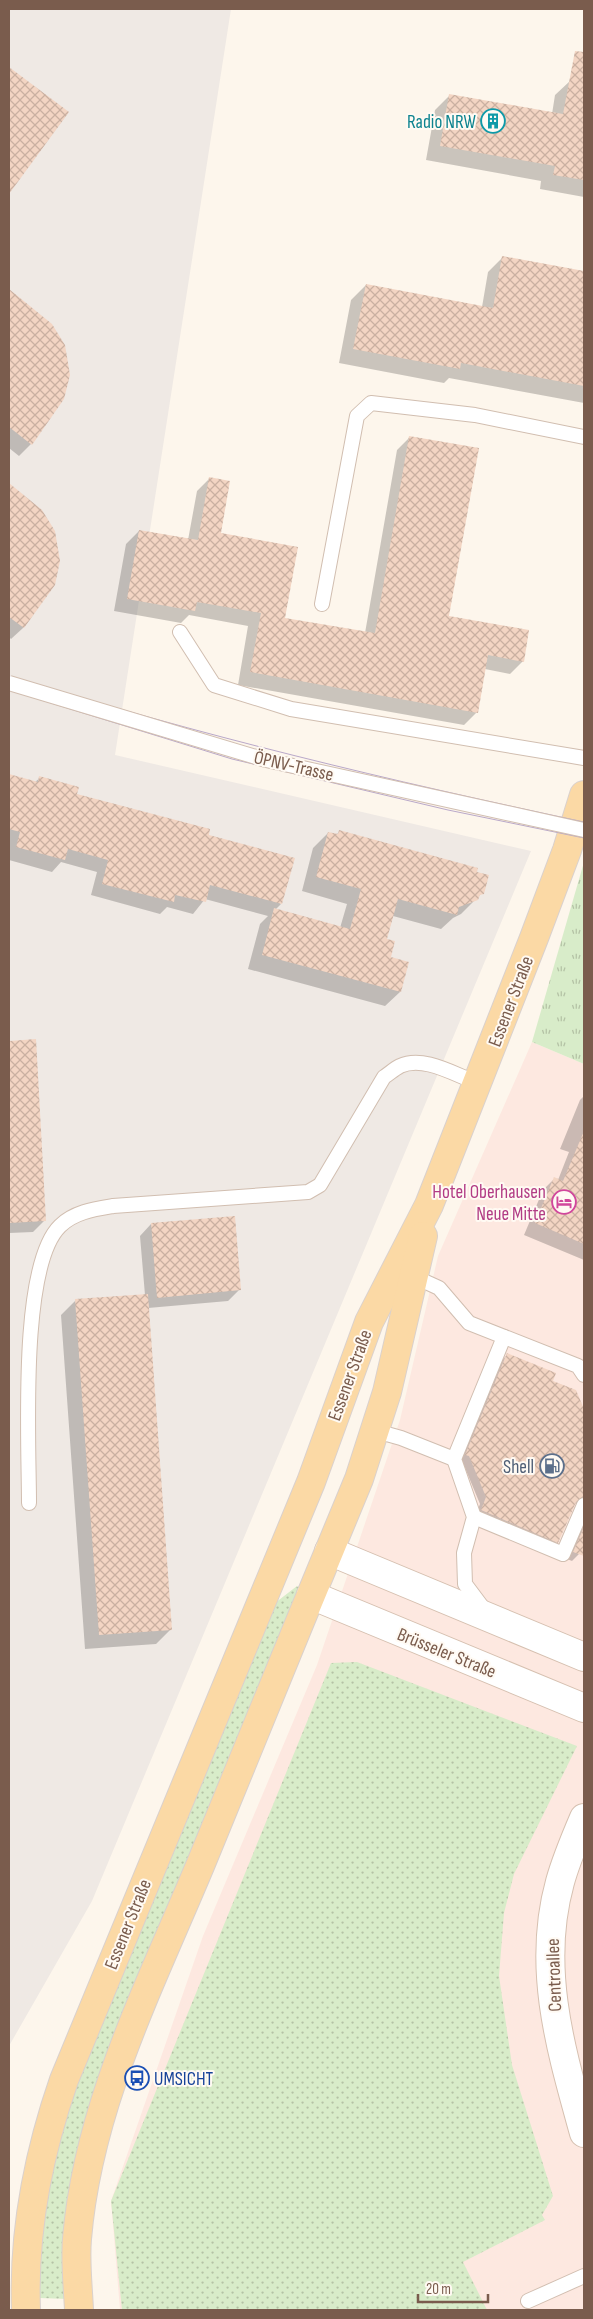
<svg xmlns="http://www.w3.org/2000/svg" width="593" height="2319" font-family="'Sofia Sans Condensed',sans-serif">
<defs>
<pattern id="grass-dots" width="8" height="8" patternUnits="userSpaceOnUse" patternTransform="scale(1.25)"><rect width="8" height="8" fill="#d8ecc9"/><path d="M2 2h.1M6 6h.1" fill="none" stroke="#b4c2a5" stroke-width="1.8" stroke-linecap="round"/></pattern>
<pattern id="park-tufts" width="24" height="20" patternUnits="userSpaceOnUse" patternTransform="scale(1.25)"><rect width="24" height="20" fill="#d8ecc9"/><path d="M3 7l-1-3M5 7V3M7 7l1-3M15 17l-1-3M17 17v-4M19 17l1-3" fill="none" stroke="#b4c2a5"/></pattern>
<pattern id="building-cross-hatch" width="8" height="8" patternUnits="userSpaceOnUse" patternTransform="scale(1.25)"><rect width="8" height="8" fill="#f3d5c3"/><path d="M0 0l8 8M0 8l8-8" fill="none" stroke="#cab0a1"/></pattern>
</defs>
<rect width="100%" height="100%" fill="#fdf6ec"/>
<!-- commercial -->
<polygon fill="#fde8e0" points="532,1042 584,1064 584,2310 120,2310 111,2201 203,1936 317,1665 400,1420 438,1256"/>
<!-- industrial -->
<polygon fill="#efe9e4" points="9,9 231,9 115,755 531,851 92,1901 9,2046"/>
<!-- grass -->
<g fill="url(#grass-dots)">
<path d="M 297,1586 L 300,1589 L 114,2045 L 68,2299 L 39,2298 C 36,2227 52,2157 75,2089 L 275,1603 Z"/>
<polygon points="357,1662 577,1746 514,1874 504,1913 499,1976 512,2065 553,2196 542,2215 545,2220 463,2262 487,2310 122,2310 111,2201 331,1663"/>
</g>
<!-- park -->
<polygon fill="url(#park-tufts)" points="584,862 584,1064 532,1042"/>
<!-- shadow -->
<g fill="#0003">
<polygon points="9,69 68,113 9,192"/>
<polygon points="570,81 584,83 584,197 540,189 541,181 426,160 435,110 450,95 552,114 555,95"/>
<polygon points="503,257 584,273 584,403 449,378 444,383 339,363 351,300 366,285 482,307 488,272"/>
<polygon points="9,291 28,306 63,399 31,444 19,456 9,448"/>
<polygon points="410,437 448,617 523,661 510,674 485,669 477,712 464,725 238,685 248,626 189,615 181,623 114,611 126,544 139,531 188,540 197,491 210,478 219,534 284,619 365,633 397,450"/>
<polygon points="9,485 41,511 54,585 23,628 11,639 9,637"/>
<polygon points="9,775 35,782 40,778 76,795 207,836 281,904 275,910 340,928 347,904 302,891 313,848 328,833 336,835 339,832 476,873 482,893 461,914 453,918 441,929 393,916 386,940 389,958 408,963 400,992 385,1006 248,969 260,924 268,916 205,899 193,914 167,907 160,914 91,895 97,872 61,862 52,872 9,860"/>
<polygon points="35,1040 45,1220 33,1232 9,1233 9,1042"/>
<polygon points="584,1096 584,1260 524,1235 543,1190 555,1178 558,1180 569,1152 560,1149 580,1100"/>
<polygon points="151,1224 239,1290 228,1301 148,1308 170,1630 156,1644 85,1649 61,1315 76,1300 145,1295 140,1236"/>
<polygon points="507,1355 552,1381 576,1391 584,1412 584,1507 574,1503 557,1542 550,1549 475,1517 480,1504 463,1463 459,1461 500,1362"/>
<polygon points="584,1520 584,1542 579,1554 572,1561 567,1559"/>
</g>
<!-- building -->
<g fill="url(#building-cross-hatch)">
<polygon points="575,51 584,52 584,180 553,175 555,166 440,146 449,94 563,114"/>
<polygon points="9,67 69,112 9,194"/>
<polygon points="502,256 584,271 584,386 461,363 460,369 353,349 366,284 493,308"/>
<polygon points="9,289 52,324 65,345 70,375 64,399 32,445 9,427"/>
<polygon points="409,436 479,448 449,616 529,630 524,662 488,655 478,713 250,672 261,613 197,602 195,611 127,599 139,530 198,540 209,477 230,481 221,533 298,547 285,618 375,633"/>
<polygon points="9,483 42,510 55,531 60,561 55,585 24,628 9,617"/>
<polygon points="9,774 38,782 39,776 79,787 77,794 210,829 209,835 295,858 282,904 210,885 206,902 175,895 174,902 102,884 108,860 68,849 65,860 16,847 20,832 9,829"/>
<polygon points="339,830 478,868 477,872 489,875 484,894 480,895 478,900 459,907 457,915 398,899 387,939 395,941 391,957 409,962 401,992 262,955 274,908 350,929 361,889 316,877 328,832 338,834"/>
<polygon points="36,1039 46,1221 9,1223 9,1041"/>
<polygon points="584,1131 584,1244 535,1223 554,1177 563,1181"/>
<polygon points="235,1216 241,1290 157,1298 151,1223"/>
<polygon points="148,1294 172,1630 99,1635 75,1299"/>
<polygon points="507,1353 556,1373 553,1381 576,1390 584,1409 584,1496 576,1502 558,1543 481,1510 486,1497 469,1456 465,1455"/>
<polygon points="584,1527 584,1556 573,1552"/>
</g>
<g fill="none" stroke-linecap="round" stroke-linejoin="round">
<!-- lane casing -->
<g stroke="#d1beb0" stroke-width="16">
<g id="lane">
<polyline points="322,604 357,416 371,403 475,415 584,437"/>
<polyline points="180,632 214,685 291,709 584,758"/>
<polyline points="415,1277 439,1288 469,1323 578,1366 584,1375"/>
<polyline points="376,1431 401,1438 454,1459"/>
<path d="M 29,1503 C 29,1443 19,1266 60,1226 C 74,1212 95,1209 113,1206 L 308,1192 L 320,1185 L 384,1077 C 389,1074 394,1069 400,1066 C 424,1055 455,1075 478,1083"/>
<polyline points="474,1517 563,1554 584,1505"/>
<polyline points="486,1612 465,1584 464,1553 474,1517 454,1459 504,1337"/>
<polyline points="528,2301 584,2276"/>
</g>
</g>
<!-- secondary casing -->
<g stroke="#d6c0b0" stroke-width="30">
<g id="secondary">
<polyline points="329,1551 584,1657"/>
<polyline points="311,1595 584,1708"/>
<path d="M 584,1818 C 575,1839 566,1860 560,1882 C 536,1968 561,2050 584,2133"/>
</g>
</g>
<!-- primary casing -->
<g stroke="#dad1cd" stroke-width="30">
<g id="primary">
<path d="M 26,2310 C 23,2231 38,2155 64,2080 L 311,1482 L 369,1322 L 429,1205 L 534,938 L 567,850 L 584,795"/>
<path d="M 79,2310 C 78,2287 75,2262 77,2239 C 88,2105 151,1984 202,1861 C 254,1734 306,1606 359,1479 L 387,1392 L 423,1236"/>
</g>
</g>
<!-- lane -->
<use href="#lane" stroke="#fff" stroke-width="14"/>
<!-- secondary -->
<use href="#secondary" stroke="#fff" stroke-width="28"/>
<!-- primary -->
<use href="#primary" stroke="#fbd9a5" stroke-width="28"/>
<!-- tram -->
<g stroke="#b9a8c9" stroke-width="1">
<path d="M 9,676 C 198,735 391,781 584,822"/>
<polyline points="9,690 232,759 448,810 584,838"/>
</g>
<!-- lane-bridge casing -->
<g stroke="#d1beb0" stroke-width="16" stroke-linecap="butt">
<polyline id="lane-bridge" points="9,683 266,760 584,830"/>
</g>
<!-- lane-bridge -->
<use href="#lane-bridge" stroke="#fff" stroke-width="14"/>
</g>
<!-- icons -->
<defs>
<g id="building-ring" transform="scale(1.25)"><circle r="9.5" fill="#fffaf3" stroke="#0f9aa8" stroke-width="1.5"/><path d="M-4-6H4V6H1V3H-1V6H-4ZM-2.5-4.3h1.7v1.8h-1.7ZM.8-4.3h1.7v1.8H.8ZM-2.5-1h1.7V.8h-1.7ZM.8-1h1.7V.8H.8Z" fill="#0f9aa8"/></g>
<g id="hotel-ring" transform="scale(1.25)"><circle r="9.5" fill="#fffaf3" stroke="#d1479c" stroke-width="1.5"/><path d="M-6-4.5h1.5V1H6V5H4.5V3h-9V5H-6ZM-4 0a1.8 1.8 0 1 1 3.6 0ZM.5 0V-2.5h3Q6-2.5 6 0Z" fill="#d1479c"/></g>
<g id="fuel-ring" transform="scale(1.25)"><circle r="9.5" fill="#fffaf3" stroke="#5c6f8a" stroke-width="1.5"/><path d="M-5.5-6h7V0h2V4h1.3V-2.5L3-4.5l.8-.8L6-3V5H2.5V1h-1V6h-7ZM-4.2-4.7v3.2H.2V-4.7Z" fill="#5c6f8a"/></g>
<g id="bus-ring" transform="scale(1.25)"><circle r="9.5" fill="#fffaf3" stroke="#1a4fb4" stroke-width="1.5"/><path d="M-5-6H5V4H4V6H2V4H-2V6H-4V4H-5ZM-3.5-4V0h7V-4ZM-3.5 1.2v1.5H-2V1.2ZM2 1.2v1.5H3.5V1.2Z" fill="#1a4fb4"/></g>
</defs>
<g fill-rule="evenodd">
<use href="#building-ring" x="493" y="121"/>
<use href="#hotel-ring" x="564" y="1202"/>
<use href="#fuel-ring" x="552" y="1466"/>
<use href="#bus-ring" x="137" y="2078"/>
</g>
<g text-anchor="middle" stroke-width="4" stroke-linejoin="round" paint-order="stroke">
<!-- culture labels -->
<g font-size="19" fill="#0d838f" stroke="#fffaf3" text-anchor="end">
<text x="476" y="128">Radio NRW</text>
</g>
<!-- street labels -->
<g font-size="19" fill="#7a5c4d" stroke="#fffaf3">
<text transform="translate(294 765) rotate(13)" y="7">ÖPNV-Trasse</text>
<text transform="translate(510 1001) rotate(-69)" y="7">Essener Straße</text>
<text transform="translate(349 1375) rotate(-70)" y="7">Essener Straße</text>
<text transform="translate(447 1652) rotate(22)" y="7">Brüsseler Straße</text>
<text transform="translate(127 1924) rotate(-68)" y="7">Essener Straße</text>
<text transform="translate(553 1975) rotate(-92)" y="7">Centroallee</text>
</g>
<!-- hotel labels -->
<g font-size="19" fill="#b23c85" stroke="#fffaf3" text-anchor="end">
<text x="546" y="1198">Hotel Oberhausen<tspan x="546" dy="22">Neue Mitte</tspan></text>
</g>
<!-- service labels -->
<g font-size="19" fill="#4e5e75" stroke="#fffaf3" text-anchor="end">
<text x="534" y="1473">Shell</text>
</g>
<!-- transit labels -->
<g font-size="19" fill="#164399" stroke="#fffaf3" text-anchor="start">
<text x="154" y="2085">UMSICHT</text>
</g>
</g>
<!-- border -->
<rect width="593" height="2319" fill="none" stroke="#7a5c4d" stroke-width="20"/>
<!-- scale -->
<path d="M418 2294v8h70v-8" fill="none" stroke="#7a5c4d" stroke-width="2.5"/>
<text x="426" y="2294" font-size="15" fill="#7a5c4d" stroke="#fffaf3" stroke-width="4" paint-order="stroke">20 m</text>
</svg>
